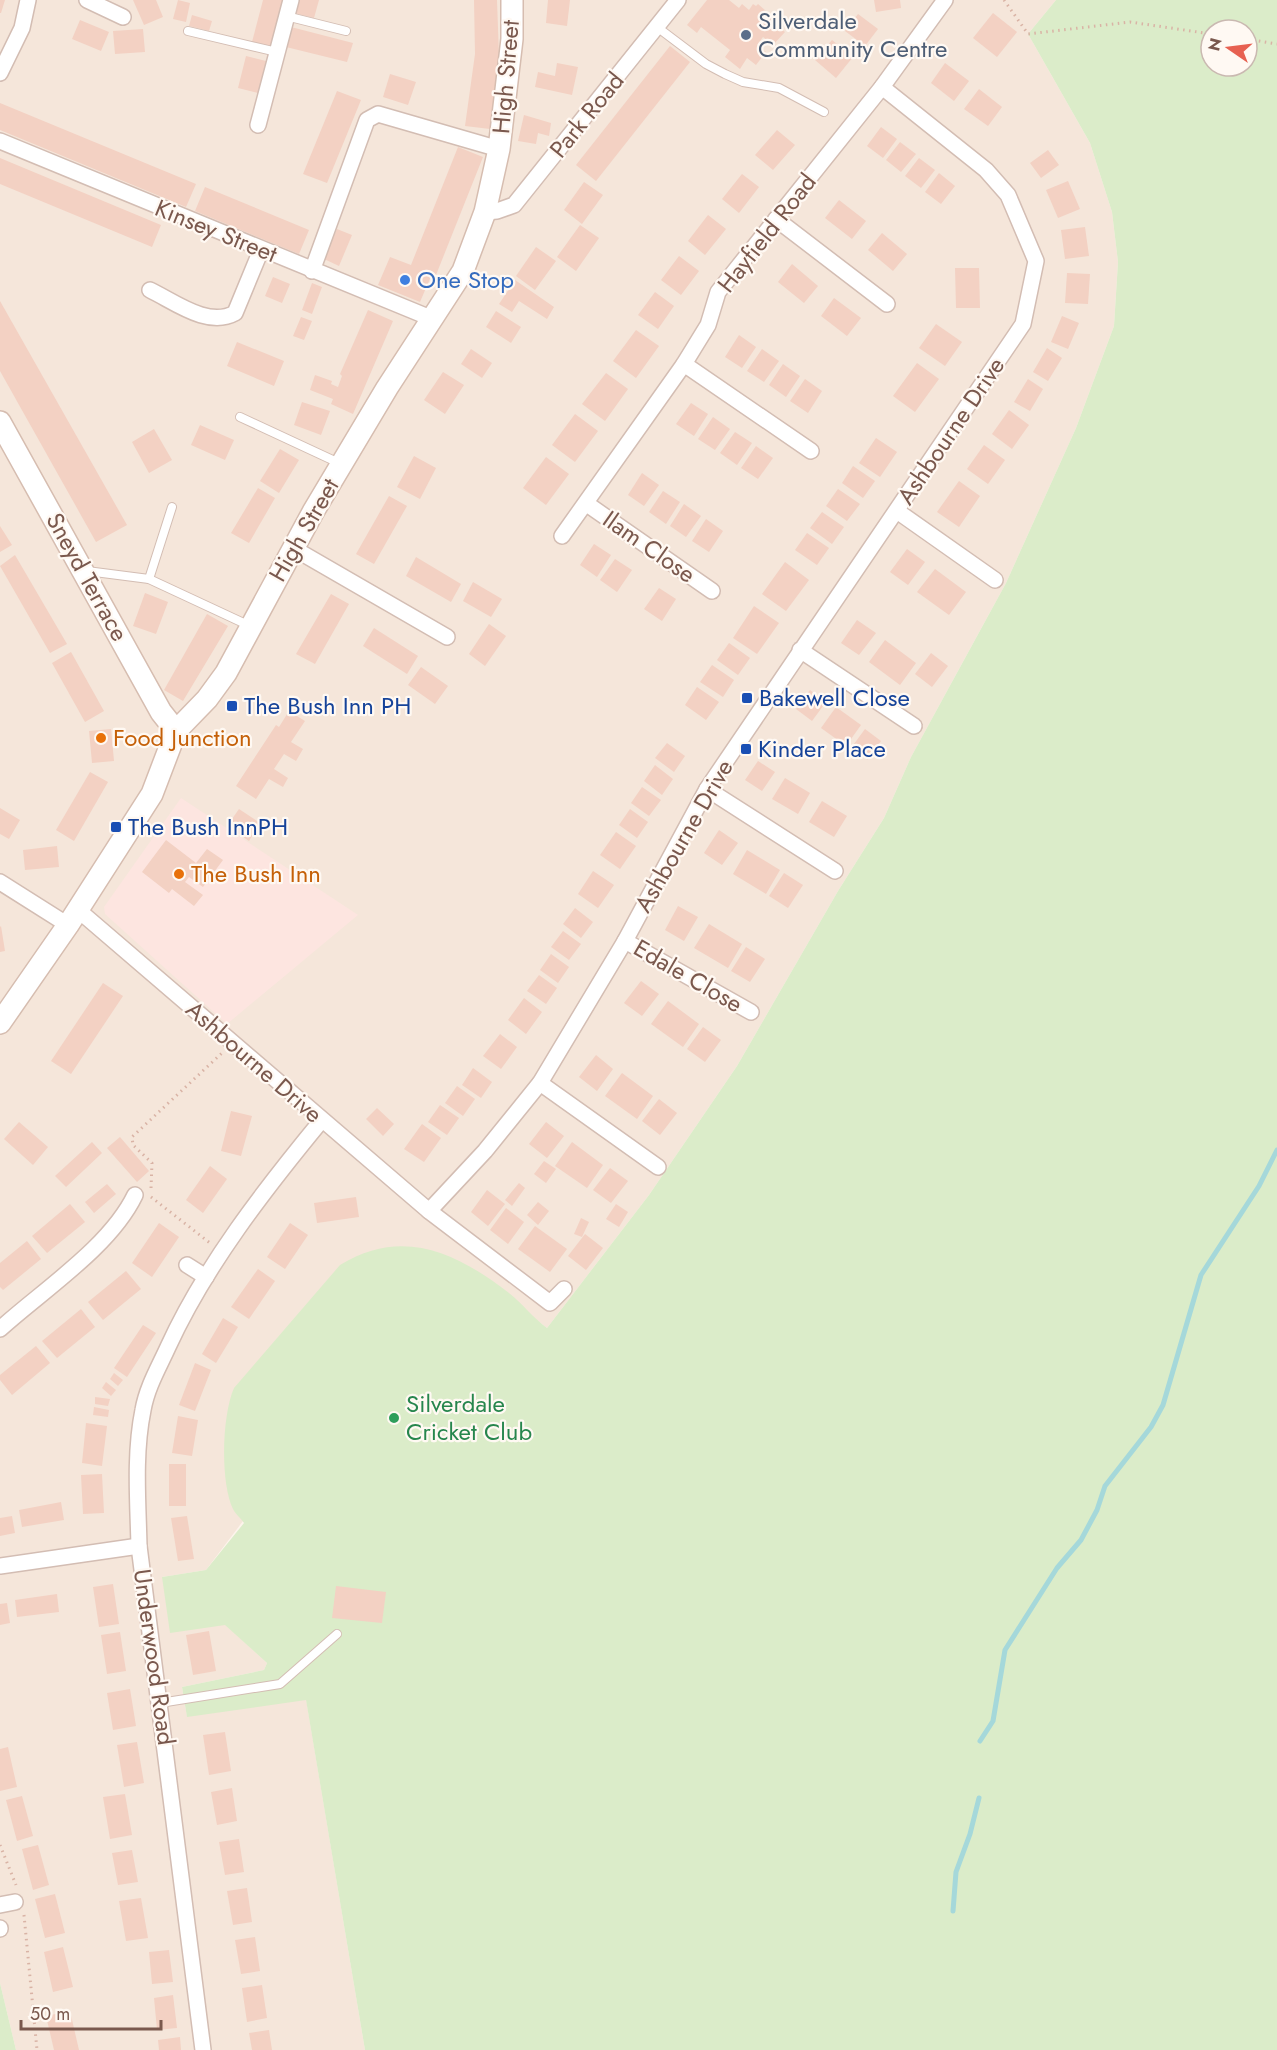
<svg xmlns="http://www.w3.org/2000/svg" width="1277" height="2050" font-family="Jost,sans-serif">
<rect width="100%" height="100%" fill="#fdf4ec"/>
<!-- residential -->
<polygon fill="#f5e6da" points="0,0 1056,0 1028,34 1090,143 1112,212 1118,262 1114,326 1076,428 1006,583 911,757 884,818 838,891 737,1066 649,1195 547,1328 538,1321 243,1521 206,1570 162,1577 225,1624 267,1663 264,1670 182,1687 187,1716 306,1699 365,2050 16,2050 0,1983"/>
<!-- commercial -->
<polygon fill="#fde5e0" points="181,798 358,915 227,1024 105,914 104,907"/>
<!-- green -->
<g fill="#dbecc9" fill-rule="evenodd">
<path d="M 1056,0 L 1277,0 L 1277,2050 L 365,2050 L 306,1700 L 187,1717 L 182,1687 L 264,1670 L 267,1663 L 225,1625 L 170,1633 L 162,1577 L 206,1570 L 244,1523 C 241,1518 235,1514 233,1509 C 220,1482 222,1415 234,1388 L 340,1265 C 402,1227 456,1252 509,1293 C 523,1304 533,1318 547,1328 L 649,1195 L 737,1066 L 838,891 L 884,818 L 911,757 L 1006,583 L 1076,428 L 1114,326 L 1118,262 L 1112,212 L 1090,143 L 1028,34 ZM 1211,30 L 1247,30 L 1247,66 L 1211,66 Z"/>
<polygon points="0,1983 16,2050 0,2050"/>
</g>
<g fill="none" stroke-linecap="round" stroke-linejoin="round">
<!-- stream -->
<g stroke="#a5d8da" stroke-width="5">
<polyline points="980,1741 993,1721 1005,1650 1057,1568 1081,1540 1097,1510 1105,1486 1151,1427 1163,1405 1201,1275 1259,1186 1277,1150"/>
<polyline points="953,1911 956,1872 970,1834 979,1798"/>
</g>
</g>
<!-- building -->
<g fill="#f3d1c3">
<polygon points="0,0 5,0 1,13 0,13"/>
<polygon points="133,0 156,0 163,17 144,25"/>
<polygon points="178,0 190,3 186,22 173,19"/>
<polygon points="263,0 283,0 271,47 252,42"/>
<polygon points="298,0 319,0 314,18 294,13"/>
<polygon points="474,0 497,0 499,56 490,129 465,126 475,54"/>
<polygon points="548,0 570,0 567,26 546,23"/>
<polygon points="707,0 729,0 739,8 742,4 749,10 753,4 756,6 758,4 773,17 770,20 785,32 773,45 763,37 757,45 766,52 756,65 747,58 740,69 725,57 730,50 701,27 697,33 687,25"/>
<polygon points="874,0 900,0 901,8 876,12"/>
<polygon points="993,13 1017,32 997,57 973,38"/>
<polygon points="858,14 878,29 865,46 845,31"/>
<polygon points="192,15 212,21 209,31 189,26"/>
<polygon points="80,20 109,32 101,51 72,39"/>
<polygon points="291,27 353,43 347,62 286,47"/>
<polygon points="143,29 145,52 115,54 113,31"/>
<polygon points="832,40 853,57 836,78 815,60"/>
<polygon points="670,46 690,62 596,181 576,165"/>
<polygon points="246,56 266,61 258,93 238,88"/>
<polygon points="557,63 578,67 572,95 535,87 538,72 555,76"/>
<polygon points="945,63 969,81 954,101 931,83"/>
<polygon points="390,74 416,82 408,105 383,97"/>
<polygon points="979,89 1002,107 988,126 964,109"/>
<polygon points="337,91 361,100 327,183 303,174"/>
<polygon points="0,103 196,184 186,207 0,130"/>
<polygon points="524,115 551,123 549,136 538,133 536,144 518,141"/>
<polygon points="881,127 897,139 883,158 867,146"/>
<polygon points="777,130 795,145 773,170 755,155"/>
<polygon points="900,142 916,154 901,172 886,160"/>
<polygon points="458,147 483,157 436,275 432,274 420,302 378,285 390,257 411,265"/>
<polygon points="1048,150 1059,165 1041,178 1030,163"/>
<polygon points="0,158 161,225 152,247 0,184"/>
<polygon points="919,158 935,170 921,188 905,176"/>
<polygon points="939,173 955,186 941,204 925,192"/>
<polygon points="742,174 759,187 739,213 722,199"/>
<polygon points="1068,181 1080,209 1058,218 1046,190"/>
<polygon points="584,182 603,195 582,224 564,210"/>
<polygon points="205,187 309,230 299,254 195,211"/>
<polygon points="839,200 866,221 852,239 825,218"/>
<polygon points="708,215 726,229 705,255 688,241"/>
<polygon points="580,225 599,238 576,271 557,257"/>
<polygon points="1085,227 1089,256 1065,259 1061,230"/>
<polygon points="337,229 352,235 339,266 324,259"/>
<polygon points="882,233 907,254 893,271 868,250"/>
<polygon points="536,247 556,261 535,290 516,276"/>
<polygon points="679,256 699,271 681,295 661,280"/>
<polygon points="792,264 818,286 804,303 778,282"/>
<polygon points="955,268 979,268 980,308 956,308"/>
<polygon points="1067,273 1090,274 1088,304 1065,303"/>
<polygon points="273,277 290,284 282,303 265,296"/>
<polygon points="515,280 554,307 547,319 519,301 512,312 499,304"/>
<polygon points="312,283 322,287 312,314 302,310"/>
<polygon points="655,292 674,306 658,329 638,315"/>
<polygon points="834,298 861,318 847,336 821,316"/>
<polygon points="0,301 127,525 96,542 0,371"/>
<polygon points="368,310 393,321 353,414 331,404 333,399 310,390 315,375 332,381 331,384 338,387 342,376 340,374"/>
<polygon points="496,311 521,327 511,343 486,327"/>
<polygon points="1062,316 1079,323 1068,349 1051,342"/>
<polygon points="301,317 312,321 304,340 293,336"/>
<polygon points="936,324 962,342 945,366 919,348"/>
<polygon points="636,330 659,346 636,378 613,361"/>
<polygon points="739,335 756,347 742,368 725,357"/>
<polygon points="237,342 284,361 274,386 227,366"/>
<polygon points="1047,348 1062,358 1048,381 1033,372"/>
<polygon points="471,349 492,363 482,378 461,364"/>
<polygon points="762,349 779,361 764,382 747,371"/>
<polygon points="917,363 939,379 915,412 893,396"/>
<polygon points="783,364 800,376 786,397 769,385"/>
<polygon points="443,372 464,385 445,414 424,400"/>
<polygon points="606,373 628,389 605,421 582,404"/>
<polygon points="805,379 822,391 808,413 790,401"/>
<polygon points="1028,379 1043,389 1030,411 1014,402"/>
<polygon points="302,402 330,411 321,435 294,425"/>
<polygon points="691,403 708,414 694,436 676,424"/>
<polygon points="1009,410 1029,425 1012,449 992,434"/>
<polygon points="575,414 598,431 575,462 552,445"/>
<polygon points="713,417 730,429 715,450 698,439"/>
<polygon points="200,425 234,440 225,460 191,445"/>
<polygon points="154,429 172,460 149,473 132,442"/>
<polygon points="735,432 752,443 737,465 720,453"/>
<polygon points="876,438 897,452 880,477 859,463"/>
<polygon points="984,445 1005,460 988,484 967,469"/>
<polygon points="756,446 773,458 758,479 741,468"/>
<polygon points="280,449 299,460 279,493 260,481"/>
<polygon points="414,456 436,468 420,499 397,487"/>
<polygon points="546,457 569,474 546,505 523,488"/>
<polygon points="853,466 875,481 863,498 842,483"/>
<polygon points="642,473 659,485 644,506 628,495"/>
<polygon points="959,481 980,496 959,527 937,512"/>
<polygon points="258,488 275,498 249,543 231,533"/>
<polygon points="838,489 860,504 847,521 826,506"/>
<polygon points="663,491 680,502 666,524 649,512"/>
<polygon points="389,496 407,506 374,564 356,554"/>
<polygon points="684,504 701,516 686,537 670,526"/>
<polygon points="822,512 844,527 832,544 810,528"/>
<polygon points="706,519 723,531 709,552 692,541"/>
<polygon points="0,526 12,545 0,552"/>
<polygon points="807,533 829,548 817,565 795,550"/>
<polygon points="594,544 611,555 597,577 580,565"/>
<polygon points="907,549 925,562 908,585 890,572"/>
<polygon points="15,555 67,644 50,653 0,566"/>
<polygon points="416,557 461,584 451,602 406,576"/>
<polygon points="615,559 632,570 617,592 600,580"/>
<polygon points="785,562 809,580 786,611 762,594"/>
<polygon points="935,569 966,592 949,615 917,592"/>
<polygon points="473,582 502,599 491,617 463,601"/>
<polygon points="659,588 676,599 662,621 644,609"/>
<polygon points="145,593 168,602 156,634 133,626"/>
<polygon points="331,594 349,604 315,664 296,654"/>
<polygon points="754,606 779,623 757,654 733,638"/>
<polygon points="207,614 228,626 183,701 164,690"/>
<polygon points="857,620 876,633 859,655 841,643"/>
<polygon points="489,624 506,636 485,666 469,654"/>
<polygon points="374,628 418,656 407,674 363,646"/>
<polygon points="885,640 916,663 900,685 869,662"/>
<polygon points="729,643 750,658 738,675 717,660"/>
<polygon points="71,652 104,711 85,722 52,663"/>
<polygon points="931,653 948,666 932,687 915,674"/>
<polygon points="712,665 734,680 723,697 700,682"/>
<polygon points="421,667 448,686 435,704 408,685"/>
<polygon points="697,687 719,702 706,720 685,705"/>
<polygon points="810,690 826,702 812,721 796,709"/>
<polygon points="836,707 861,725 846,746 821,728"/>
<polygon points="289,711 305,721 291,742 303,749 296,761 284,754 274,769 288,778 283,787 269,779 256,799 236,786 276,725 279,727"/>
<polygon points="111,729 114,761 92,763 89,731"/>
<polygon points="865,729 881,741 868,760 851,748"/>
<polygon points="667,743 685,756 674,772 655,758"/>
<polygon points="758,761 775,772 762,791 745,780"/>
<polygon points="655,765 673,779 662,795 644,781"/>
<polygon points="90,772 108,782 74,841 56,830"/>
<polygon points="785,778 810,793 798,814 772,799"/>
<polygon points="642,787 661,800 649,816 631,803"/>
<polygon points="822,801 847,816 834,837 809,822"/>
<polygon points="0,808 20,820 9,839 0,834"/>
<polygon points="239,809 260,823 249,841 227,826"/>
<polygon points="630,809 648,822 637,838 619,825"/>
<polygon points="719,830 738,843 722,865 704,853"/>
<polygon points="616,832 636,846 620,869 600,855"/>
<polygon points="166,840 196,863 207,849 223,860 203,887 189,877 185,882 203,895 194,906 172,889 169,893 142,872"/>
<polygon points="57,846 59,867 25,870 23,850"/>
<polygon points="747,850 780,870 766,894 733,874"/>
<polygon points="593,871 614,885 598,908 578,894"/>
<polygon points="784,873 803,885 788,908 769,896"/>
<polygon points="678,906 698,917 684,941 665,930"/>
<polygon points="575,908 593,922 581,938 563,924"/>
<polygon points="709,924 742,944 728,968 694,948"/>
<polygon points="1,926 5,951 0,952 0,927"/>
<polygon points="563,931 581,944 569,960 551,947"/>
<polygon points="746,947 765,959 750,982 731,971"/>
<polygon points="551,954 569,967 558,983 540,970"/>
<polygon points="539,975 557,988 546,1004 527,991"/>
<polygon points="641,981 659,994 642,1016 624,1003"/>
<polygon points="103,983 123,996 71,1074 51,1061"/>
<polygon points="524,998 542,1012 526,1034 508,1020"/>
<polygon points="668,1001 699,1024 683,1047 651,1024"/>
<polygon points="703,1027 721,1040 705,1062 687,1049"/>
<polygon points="500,1034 517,1047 501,1069 483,1056"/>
<polygon points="596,1055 613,1069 597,1091 579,1077"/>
<polygon points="473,1068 492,1082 481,1098 462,1085"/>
<polygon points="622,1073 653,1096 637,1119 605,1096"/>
<polygon points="457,1086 475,1099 463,1116 445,1103"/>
<polygon points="659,1099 677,1113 660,1135 642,1121"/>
<polygon points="440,1105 459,1118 447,1135 428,1122"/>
<polygon points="377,1108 394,1124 383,1136 366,1119"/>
<polygon points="231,1111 252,1116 241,1156 221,1151"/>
<polygon points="19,1122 48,1147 33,1165 4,1139"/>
<polygon points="546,1122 564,1136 547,1158 529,1144"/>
<polygon points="422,1124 441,1138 424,1162 404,1149"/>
<polygon points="120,1137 149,1171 137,1182 107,1148"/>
<polygon points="92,1142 102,1153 66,1187 55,1176"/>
<polygon points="572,1142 603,1165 587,1188 555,1166"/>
<polygon points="544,1161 556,1169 546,1183 534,1174"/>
<polygon points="210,1166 227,1179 203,1213 186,1200"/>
<polygon points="610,1168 628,1181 611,1203 593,1190"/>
<polygon points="519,1183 525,1188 512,1206 505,1200"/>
<polygon points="107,1184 116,1194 94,1213 85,1202"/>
<polygon points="487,1190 505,1204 488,1226 471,1212"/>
<polygon points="356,1197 359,1217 317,1223 314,1203"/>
<polygon points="538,1202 549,1211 538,1225 527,1215"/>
<polygon points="70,1204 85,1222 47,1253 32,1236"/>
<polygon points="616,1204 628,1212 619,1227 606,1219"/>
<polygon points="506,1208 524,1222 508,1244 490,1230"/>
<polygon points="581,1218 589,1222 582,1237 574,1234"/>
<polygon points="159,1223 179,1237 152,1277 132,1263"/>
<polygon points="290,1223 308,1235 285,1269 267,1257"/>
<polygon points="535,1226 567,1249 550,1272 518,1249"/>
<polygon points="585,1234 603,1248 586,1270 568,1256"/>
<polygon points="27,1241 41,1259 3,1290 0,1287 0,1263"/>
<polygon points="258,1269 275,1281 249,1319 231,1307"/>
<polygon points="126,1271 141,1289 103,1320 88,1302"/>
<polygon points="81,1309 95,1327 57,1358 42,1341"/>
<polygon points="223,1318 238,1327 216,1363 202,1354"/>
<polygon points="143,1325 156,1333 127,1377 114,1368"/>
<polygon points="36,1346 50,1363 12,1395 0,1380 0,1375"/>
<polygon points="195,1363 211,1370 195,1411 179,1405"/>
<polygon points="114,1373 123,1380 118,1386 110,1379"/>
<polygon points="106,1382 116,1390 111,1396 102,1388"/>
<polygon points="95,1397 110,1399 108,1406 95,1404"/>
<polygon points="94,1407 109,1410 108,1417 93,1415"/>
<polygon points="178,1416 198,1420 192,1456 172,1453"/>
<polygon points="86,1423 107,1426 102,1466 82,1463"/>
<rect x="169" y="1464" width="17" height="42"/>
<polygon points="102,1474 104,1513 83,1514 81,1475"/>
<polygon points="61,1502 64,1520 22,1527 19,1510"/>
<polygon points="12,1516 15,1533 0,1536 0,1518"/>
<polygon points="187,1516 194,1559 178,1561 171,1518"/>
<polygon points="113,1584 119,1624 99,1627 93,1587"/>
<polygon points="336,1586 386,1592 382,1623 332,1618"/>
<polygon points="57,1594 59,1612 17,1617 15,1600"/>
<polygon points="7,1603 10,1623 0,1625 0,1604"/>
<polygon points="209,1631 216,1671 193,1675 186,1635"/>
<polygon points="120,1632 126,1671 107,1674 101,1635"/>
<polygon points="130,1689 136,1726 113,1730 107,1693"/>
<polygon points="225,1732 231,1771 209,1775 203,1735"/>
<polygon points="137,1742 144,1783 124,1787 117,1745"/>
<polygon points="8,1747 17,1787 0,1791 0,1749"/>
<polygon points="232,1788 237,1821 217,1825 211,1792"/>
<polygon points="125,1794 132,1835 110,1839 103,1797"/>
<polygon points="22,1796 33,1836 17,1841 6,1800"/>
<polygon points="239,1839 244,1872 225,1875 219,1842"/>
<polygon points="38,1845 49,1885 33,1890 22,1849"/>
<polygon points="132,1850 138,1882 118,1885 112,1853"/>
<polygon points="247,1888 252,1922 233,1925 227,1891"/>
<polygon points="55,1894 65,1933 45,1938 35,1899"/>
<polygon points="141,1898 148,1938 126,1941 119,1901"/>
<polygon points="255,1937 260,1971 241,1974 235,1940"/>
<polygon points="63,1947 73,1987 53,1992 44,1952"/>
<polygon points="169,1950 173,1982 152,1984 149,1952"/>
<polygon points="262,1985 267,2018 247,2022 242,1988"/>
<polygon points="173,1995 177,2028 157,2030 154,1998"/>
<polygon points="70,2011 79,2050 54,2050 46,2016"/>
<polygon points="269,2030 272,2050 252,2050 249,2033"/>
<polygon points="180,2037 181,2050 159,2050 158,2040"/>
</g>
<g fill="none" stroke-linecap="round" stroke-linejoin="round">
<!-- lane casing -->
<g stroke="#d3bdb3" stroke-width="10">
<g id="lane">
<polyline points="286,16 346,31"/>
<polyline points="657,27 706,64 725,74 743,82 779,88 824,112"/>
<polyline points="188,31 277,52"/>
<polyline points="240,417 339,463"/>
<polyline points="87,571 149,579 250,626"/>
<polyline points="149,579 172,507"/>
<polyline points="160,1703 280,1684 337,1634"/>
</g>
</g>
<!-- street casing -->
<g stroke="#d3bdb3" stroke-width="18">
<g id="street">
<polyline points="87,0 123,17"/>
<polyline points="0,73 22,28 28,0"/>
<polyline points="258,125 291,0"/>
<polyline points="0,141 433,319"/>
<polyline points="485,212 497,211 514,205 678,0"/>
<polyline points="776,219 887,304"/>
<polyline points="312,271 367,120 378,114 499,149"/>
<path d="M 150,290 C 175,302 208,328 235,313 L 261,250"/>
<polyline points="684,364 811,451"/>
<polyline points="587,504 712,591"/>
<polyline points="897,511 995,580"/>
<polyline points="562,536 684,364 708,325 718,292 882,87 945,0"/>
<polyline points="293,548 447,637"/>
<polyline points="800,650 914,726"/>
<polyline points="707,789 835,871"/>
<polyline points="0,882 68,925"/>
<polyline points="77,909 429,1211 485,1151 540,1083 625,941 707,789 1023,324 1036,261 1008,195 986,170 882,87"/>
<polyline points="625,941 751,1012"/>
<polyline points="540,1083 658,1167"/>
<polyline points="429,1211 550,1303 564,1289"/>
<polyline points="187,1265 206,1277"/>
<path d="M 0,1329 C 43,1290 110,1247 135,1195"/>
<polyline points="0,1566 139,1546"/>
<polyline points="0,1905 15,1902"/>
<polyline points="0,1928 0,1929"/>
<path d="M 203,2050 L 139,1546 C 138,1502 134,1454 143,1410 C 147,1387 159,1367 168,1347 C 205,1266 265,1189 321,1121"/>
</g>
</g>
<!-- secondary casing -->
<g stroke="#d6bdb0" stroke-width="24">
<g id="secondary">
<polyline points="0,422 161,712 176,731"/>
<polyline points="0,1023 68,925 152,794 176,731 207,699 226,673 313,512 387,388 463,271 485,212 499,149 512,39 512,0"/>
</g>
</g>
<!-- path -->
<g stroke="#d9b3a5" stroke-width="3" stroke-dasharray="1.5 4.5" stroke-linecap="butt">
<polyline points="1004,0 1028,34 1130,22 1211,34"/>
<polyline points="1247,39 1277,44"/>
<polyline points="151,1188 152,1163 133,1145 132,1137 222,1053"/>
<polyline points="151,1197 210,1243"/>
<polyline points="0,1845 16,1885"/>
<polyline points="24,1915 37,2050"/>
</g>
<!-- lane -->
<use href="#lane" stroke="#fff" stroke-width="8"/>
<!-- street -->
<use href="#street" stroke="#fff" stroke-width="15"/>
<!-- secondary -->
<use href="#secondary" stroke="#fff" stroke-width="21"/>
</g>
<!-- markers -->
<circle fill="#5c6f8a" stroke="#fff9f3" stroke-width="2" cx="746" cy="35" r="6"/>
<circle fill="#3f7fe0" stroke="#fff9f3" stroke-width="2" cx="405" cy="280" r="6"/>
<g fill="#1a4fb4" stroke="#fff9f3" stroke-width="2">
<rect x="741" y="692" width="12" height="12" rx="3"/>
<rect x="226" y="700" width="12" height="12" rx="3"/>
<rect x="740" y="743" width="12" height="12" rx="3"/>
<rect x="110" y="821" width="12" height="12" rx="3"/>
</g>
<g fill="#e8710a" stroke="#fff9f3" stroke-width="2">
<circle cx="101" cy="738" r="6"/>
<circle cx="179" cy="874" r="6"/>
</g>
<circle fill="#2e9e5b" stroke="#fff9f3" stroke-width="2" cx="394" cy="1418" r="6"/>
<g text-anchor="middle" stroke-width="4.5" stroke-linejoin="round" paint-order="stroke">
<!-- service labels -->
<g font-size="24" fill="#4e5e75" stroke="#fff9f3" text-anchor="start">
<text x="758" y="29">Silverdale<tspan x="758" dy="28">Community Centre</tspan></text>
</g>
<!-- street labels -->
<g font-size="24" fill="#7a584d" stroke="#fff9f3">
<text transform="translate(506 77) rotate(-85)" y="8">High Street</text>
<text transform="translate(587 115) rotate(-51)" y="8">Park Road</text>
<text transform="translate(216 231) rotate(22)" y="8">Kinsey Street</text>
<text transform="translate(767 233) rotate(-52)" y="8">Hayfield Road</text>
<text transform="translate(951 431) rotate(-56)" y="8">Ashbourne Drive</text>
<text transform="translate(304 530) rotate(-60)" y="8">High Street</text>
<text transform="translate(649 547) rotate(35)" y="8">Ilam Close</text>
<text transform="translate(87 577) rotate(61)" y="8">Sneyd Terrace</text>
<text transform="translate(684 836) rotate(-60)" y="8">Ashbourne Drive</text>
<text transform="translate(688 976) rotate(30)" y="8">Edale Close</text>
<text transform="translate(254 1062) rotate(41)" y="8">Ashbourne Drive</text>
<text transform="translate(154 1657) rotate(82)" y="8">Underwood Road</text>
</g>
<!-- shop labels -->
<g font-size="24" fill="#366cbe" stroke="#fff9f3" text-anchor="start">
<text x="417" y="288">One Stop</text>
</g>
<!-- transit labels -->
<g font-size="24" fill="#164399" stroke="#fff9f3" text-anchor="start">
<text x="759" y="706">Bakewell Close</text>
<text x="244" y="714">The Bush Inn PH</text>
<text x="758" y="757">Kinder Place</text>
<text x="128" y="835">The Bush InnPH</text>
</g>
<!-- food labels -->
<g font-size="24" fill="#c56008" stroke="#fff9f3" text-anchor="start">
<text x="113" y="746">Food Junction</text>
<text x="191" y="882">The Bush Inn</text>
</g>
<!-- leisure labels -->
<g font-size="24" fill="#27864d" stroke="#fff9f3" text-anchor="start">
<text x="406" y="1412">Silverdale<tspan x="406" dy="28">Cricket Club</tspan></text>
</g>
</g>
<!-- north arrow -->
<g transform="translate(1229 48) rotate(284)"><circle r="28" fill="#fff9f3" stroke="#cab9b1" stroke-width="1.5"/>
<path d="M0-4.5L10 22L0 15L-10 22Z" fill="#e76151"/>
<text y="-9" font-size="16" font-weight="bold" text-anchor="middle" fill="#7a584d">N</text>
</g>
<!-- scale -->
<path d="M21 2020v9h140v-9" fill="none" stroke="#7a584d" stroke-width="3"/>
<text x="30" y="2020" font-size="18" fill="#7a584d" stroke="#fff9f3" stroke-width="4.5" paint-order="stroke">50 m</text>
</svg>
